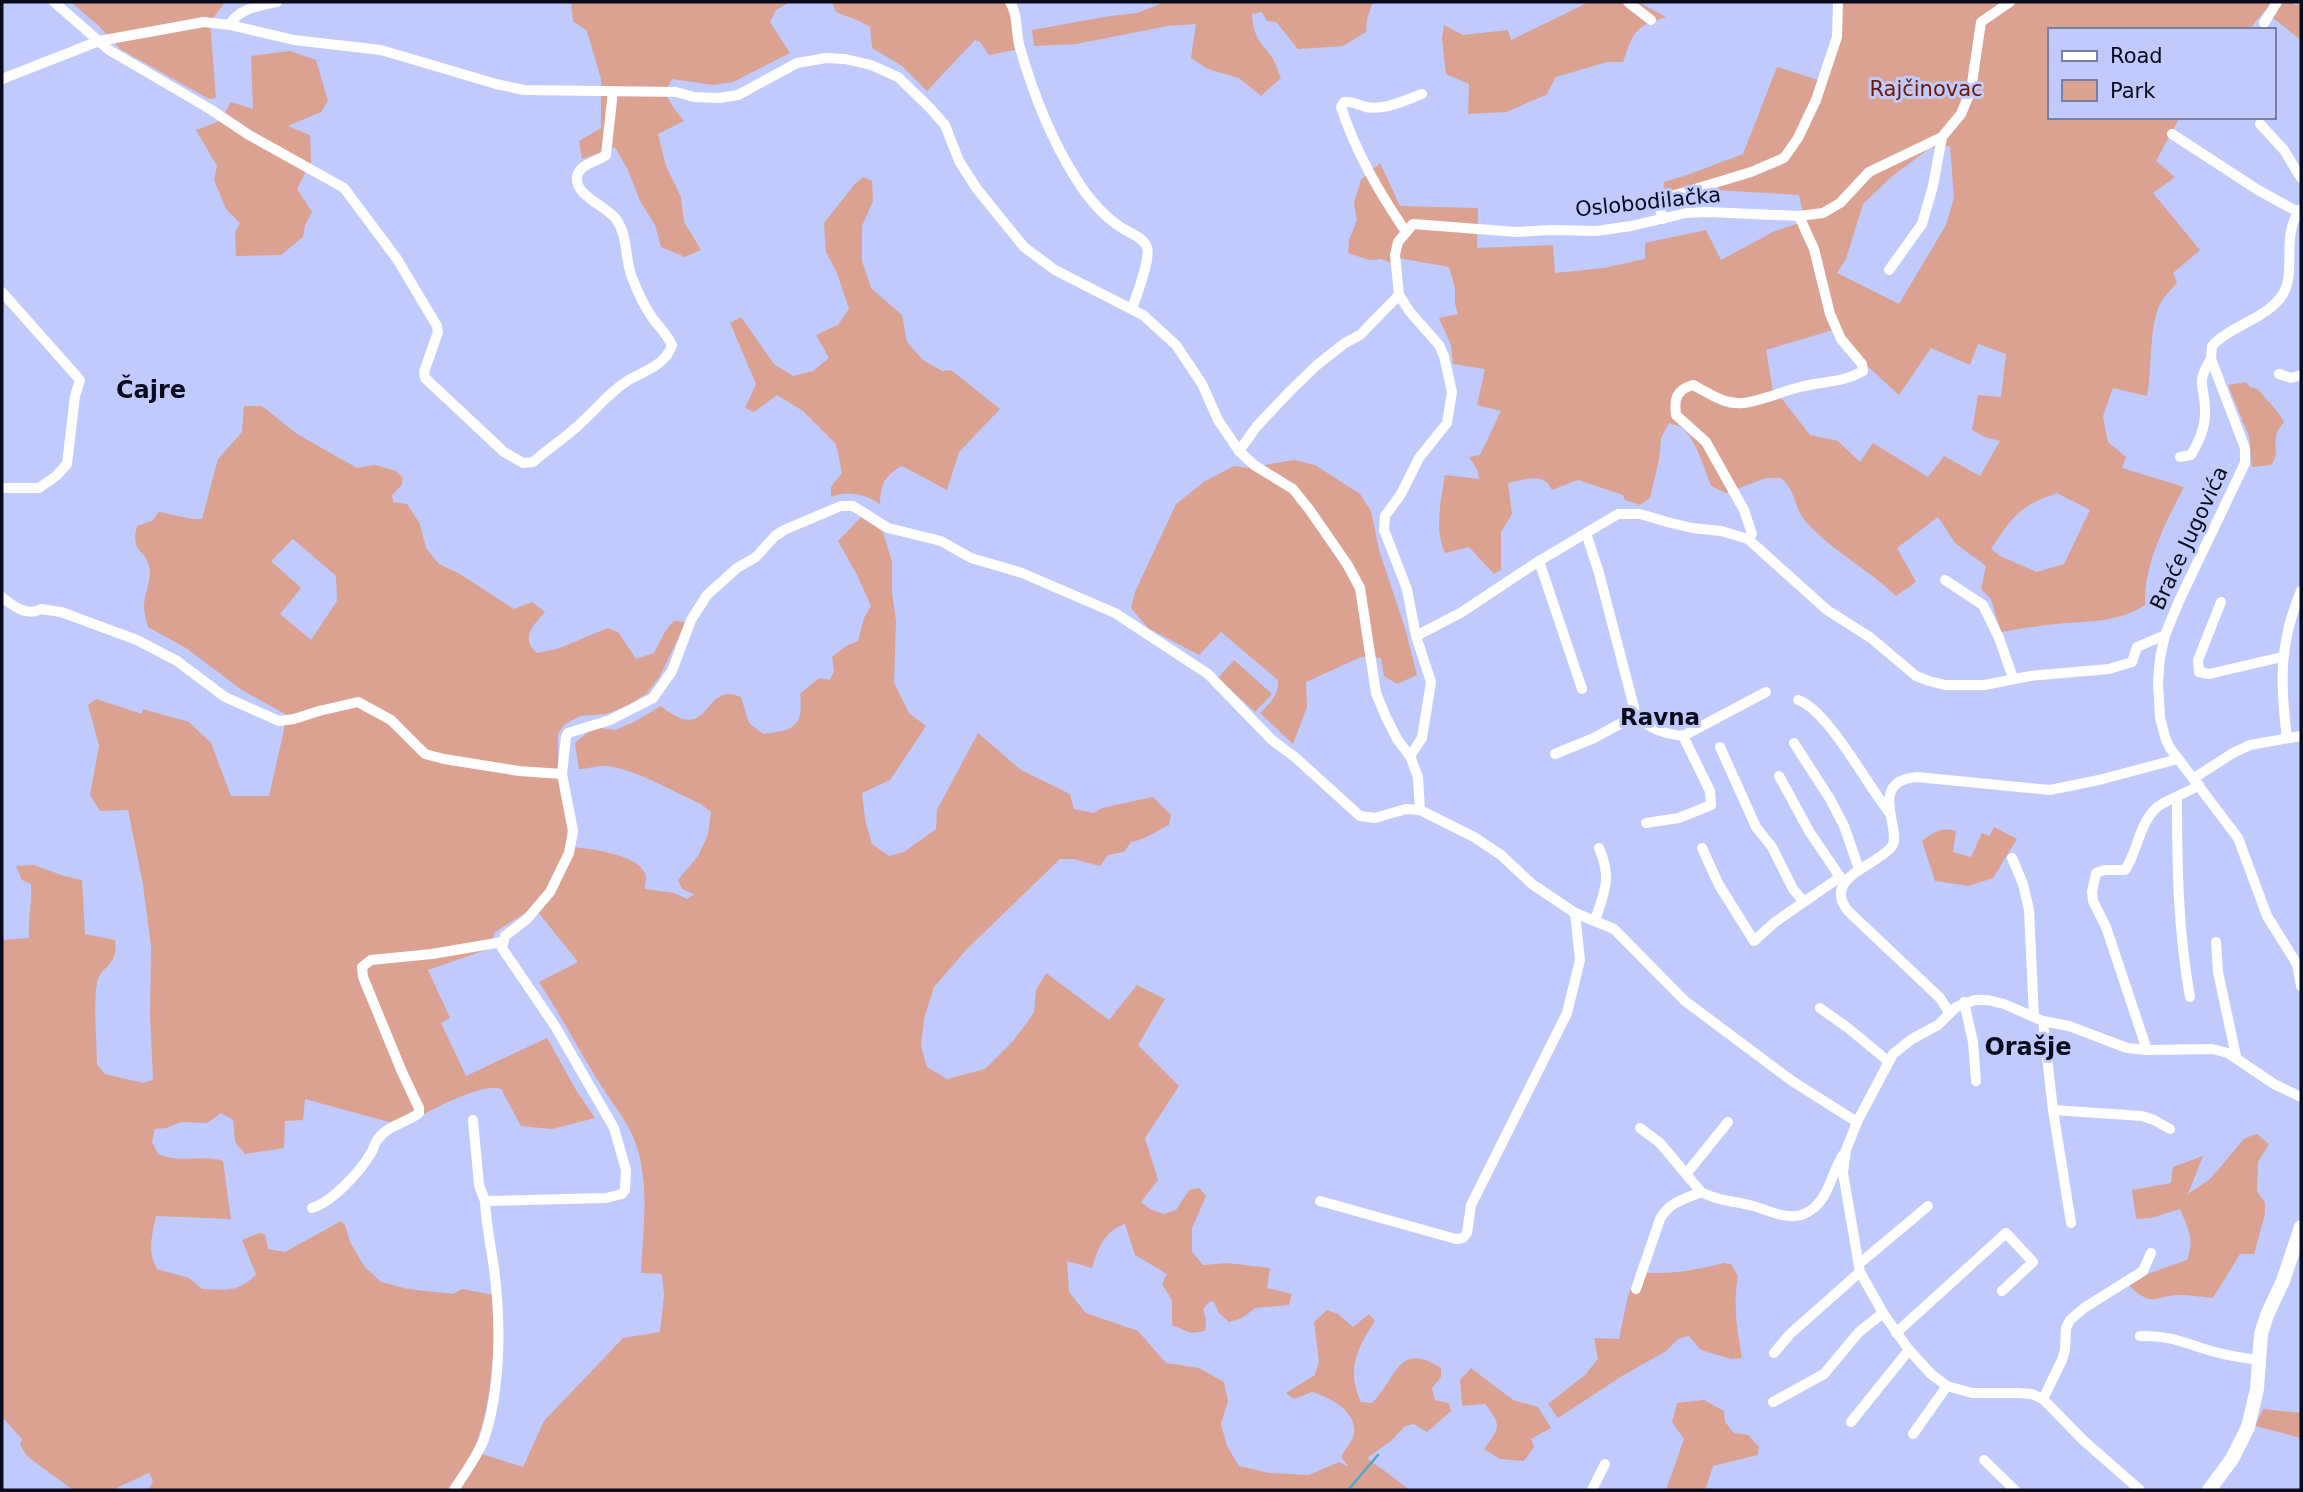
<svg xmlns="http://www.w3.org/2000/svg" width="2303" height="1492" font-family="'DejaVu Sans',sans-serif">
<rect width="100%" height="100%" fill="#c0cafd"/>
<!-- green -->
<g fill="#dba191" fill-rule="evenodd">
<polygon points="71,2 223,2 223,5 210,22 216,98 209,99 120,49 100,27"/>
<polygon points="571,2 790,2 776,10 770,22 790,53 733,82 713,85 672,79 665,93 673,107 684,121 658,134 666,166 681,197 684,222 701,250 685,257 661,247 655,225 640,201 628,170 615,147 582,159 579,141 601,128 601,79 587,31 573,21"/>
<polygon points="832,2 1015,2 1024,48 989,55 980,42 975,40 927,91 902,66 872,48 870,27 859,21 836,12"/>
<path d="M 1165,2 L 1373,2 L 1367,19 L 1366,32 L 1343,46 L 1298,49 L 1276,22 L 1267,21 L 1262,12 L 1252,14 C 1253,35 1259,41 1271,56 C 1276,62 1278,72 1281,78 L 1261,96 L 1239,78 L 1208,69 L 1191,58 L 1196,24 L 1167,26 L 1076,44 L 1034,46 L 1032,30 L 1110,16 L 1137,13 Z"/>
<path d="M 1589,2 L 1638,2 L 1666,17 C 1634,27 1634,31 1623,62 L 1607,62 L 1556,77 L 1546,95 L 1506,112 L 1468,114 L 1469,84 L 1446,74 L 1442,39 L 1444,25 L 1463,35 L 1508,30 L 1511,40 Z"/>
<path d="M 1837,2 L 2293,2 L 2294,5 L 2301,4 L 2301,40 L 2264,11 L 2249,30 L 2049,30 L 2049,117 L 2180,117 L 2156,161 L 2175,177 L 2153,193 L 2200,250 L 2173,273 L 2177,283 C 2172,289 2164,296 2160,304 C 2149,325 2152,371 2147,396 L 2113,388 L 2103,416 L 2108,442 L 2126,457 L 2122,468 L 2184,487 C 2165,524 2144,563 2145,605 C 2121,621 2094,621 2066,623 C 2044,625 2022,628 2001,632 L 1991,599 L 1981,589 L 1986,566 L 1955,543 L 1938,517 L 1897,548 L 1916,582 L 1896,596 C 1868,569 1834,552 1808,524 C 1793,509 1797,491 1781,478 L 1766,478 L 1726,493 L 1711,486 C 1705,470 1695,437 1681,427 C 1677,425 1673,425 1669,423 L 1661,438 L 1659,460 L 1650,498 L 1640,505 L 1625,500 L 1623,495 L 1578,480 L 1552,490 C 1544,471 1525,480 1508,483 L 1512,514 L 1501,532 L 1501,570 L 1494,574 L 1469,547 L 1445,553 C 1434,529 1441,500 1445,475 L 1479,479 L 1477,469 L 1469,457 L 1480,455 L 1501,411 L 1477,405 L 1485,369 L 1453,364 L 1451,345 L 1439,318 L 1458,314 L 1455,304 L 1455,288 L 1449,267 L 1399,258 L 1392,263 L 1381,259 L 1369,260 L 1348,253 L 1349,240 L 1357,220 L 1354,203 L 1361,180 L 1380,163 L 1400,206 L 1478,208 L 1477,248 L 1553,245 L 1555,273 L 1604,268 L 1645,259 L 1645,243 L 1706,230 L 1721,260 L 1773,232 L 1796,224 L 1804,218 L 1799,195 L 1716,190 L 1663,196 L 1664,182 L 1687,175 L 1743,154 L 1777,67 L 1818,80 L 1837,29 ZM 1950,146 L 1954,198 L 1946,225 L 1899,304 L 1837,273 L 1846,259 L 1863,204 L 1891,177 L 1930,148 ZM 1836,329 L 1864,363 L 1899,395 L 1931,348 L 1970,365 L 1978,344 L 2006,354 L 2001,397 L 1978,395 L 1972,430 L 1985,437 L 2000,441 L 1980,476 L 1944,456 L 1928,477 L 1873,443 L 1860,462 L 1838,441 L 1810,435 L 1782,399 L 1773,392 L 1766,350 ZM 2057,493 L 2090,510 L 2064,564 L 2037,572 L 2000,556 L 1991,549 C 2012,517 2019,506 2057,493 Z"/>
<polygon points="290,51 316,60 328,101 321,112 288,126 310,135 311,162 297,189 312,212 305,225 303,237 281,255 236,256 235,232 240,223 226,209 214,180 217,166 196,130 220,121 231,102 253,109 251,56"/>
<path d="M 863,177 L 872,181 L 873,201 L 862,226 L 862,261 L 871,288 L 902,315 L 907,342 L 923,360 L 942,371 L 951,370 L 1000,409 L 959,452 L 947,490 L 902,466 C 884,476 881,484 880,504 C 864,494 849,490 831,497 L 831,487 L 842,473 L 836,444 L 803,411 L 777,395 L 754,412 L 745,408 L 756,384 L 730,323 L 741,317 L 774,364 L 793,376 L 813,371 L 829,358 L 816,335 L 838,325 L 849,309 L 837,273 L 826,252 L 824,223 L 854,185 Z"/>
<path d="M 2246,382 L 2250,387 L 2258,389 C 2266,400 2279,411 2284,422 C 2280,427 2276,432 2276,438 C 2274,449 2279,455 2271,465 L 2252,467 L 2249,436 L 2228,385 Z"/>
<path d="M 244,406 L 262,406 L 297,434 L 357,468 L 375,465 L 396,471 L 403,478 L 402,485 L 392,495 L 393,502 L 407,504 L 420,524 L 426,548 L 439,564 L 460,574 L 514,609 L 532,602 L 545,612 C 533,625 520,639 537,653 L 557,649 L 608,628 L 618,632 L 636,659 L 654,653 L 666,630 L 674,621 L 686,622 L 660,676 L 647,693 L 631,704 L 607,714 L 580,716 L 565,724 L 558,734 L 558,762 L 566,773 L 568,846 C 587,849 636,853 645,873 C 647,877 645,884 645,889 L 674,893 L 687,899 L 694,894 L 682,889 L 678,880 L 698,856 L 708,835 L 711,812 L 701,804 C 674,792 635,769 607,766 C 598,765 589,769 579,769 L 575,743 L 594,727 L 615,730 L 634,722 L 661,706 C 712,748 702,679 741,697 L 749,723 L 763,734 C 793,731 804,727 800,694 L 819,678 L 830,680 L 834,671 L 832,657 L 846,646 L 858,641 L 864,618 L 871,606 L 857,575 L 838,541 L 861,517 L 883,532 L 892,562 L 892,593 L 896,621 L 894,683 L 909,713 L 926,726 L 890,780 L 862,793 L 865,819 L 872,844 L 889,856 L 904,852 L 936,829 L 937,810 L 978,733 L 1021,770 L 1070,794 L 1074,809 L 1094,813 L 1102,808 L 1153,797 L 1171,815 L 1169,825 C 1154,832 1147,839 1131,842 L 1124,852 L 1108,855 L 1100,866 L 1074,859 L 1060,859 L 967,949 L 934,987 L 924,1019 L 921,1046 L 927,1067 L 947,1079 L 985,1069 L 1013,1041 L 1034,1013 L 1036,990 L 1046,973 L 1109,1020 L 1137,985 L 1165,999 L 1138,1045 L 1179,1086 L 1145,1138 L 1158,1180 L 1141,1202 L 1150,1209 L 1164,1214 L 1176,1210 L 1189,1190 L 1199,1188 L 1206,1196 L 1192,1228 L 1192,1252 L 1203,1265 L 1227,1263 L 1270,1268 L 1267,1288 L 1292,1294 L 1289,1305 L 1255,1308 L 1242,1318 L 1229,1322 L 1219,1313 L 1214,1302 L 1210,1301 L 1203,1309 L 1206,1319 L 1205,1331 L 1191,1333 L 1172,1325 L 1172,1300 L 1162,1284 L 1167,1274 L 1135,1255 L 1125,1224 C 1104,1231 1098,1249 1092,1268 L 1067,1261 L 1069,1292 L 1086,1313 L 1138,1331 L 1166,1363 L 1199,1368 L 1224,1382 L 1228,1401 L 1221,1424 L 1227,1446 L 1239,1466 L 1269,1473 L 1309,1475 L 1339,1462 L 1349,1467 L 1341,1457 C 1344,1451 1350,1444 1353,1438 C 1361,1413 1331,1398 1312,1392 L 1294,1399 L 1286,1393 L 1315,1375 L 1319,1361 L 1314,1322 L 1327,1310 L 1338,1314 L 1353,1327 L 1369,1314 L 1375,1321 C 1357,1348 1346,1370 1361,1402 L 1372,1403 C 1397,1378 1398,1340 1441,1368 L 1441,1377 L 1432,1388 L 1435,1400 L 1449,1403 L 1451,1411 L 1427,1432 L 1414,1424 L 1405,1426 L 1391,1441 L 1367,1458 L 1410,1490 L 460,1490 L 482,1454 L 523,1467 L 544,1421 L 623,1338 L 660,1332 L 664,1295 L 662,1274 L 641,1273 C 643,1231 650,1185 636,1144 C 627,1119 610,1101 597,1079 C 577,1047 560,1014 539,982 L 578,962 L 534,907 L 494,933 L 492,948 L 428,970 L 450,1018 L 441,1023 L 466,1076 L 547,1038 L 576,1090 L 595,1118 L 552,1129 L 521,1126 L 501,1089 C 479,1081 417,1118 396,1129 L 389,1122 L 305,1099 L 303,1120 L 285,1121 L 284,1148 L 245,1154 L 235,1142 L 233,1120 L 221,1113 L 207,1123 L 181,1122 L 166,1128 L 155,1129 L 152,1142 L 158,1154 C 180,1164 202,1154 223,1161 L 231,1219 L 156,1216 C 152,1236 147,1250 157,1269 L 189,1278 L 202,1289 C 226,1290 239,1293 256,1274 L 242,1240 L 259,1233 L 265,1234 L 268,1249 L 285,1252 L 341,1221 L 345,1225 L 350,1242 L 364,1266 L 381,1282 L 408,1289 L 453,1294 L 462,1289 L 494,1295 C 495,1345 493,1400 475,1447 C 469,1462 458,1477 449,1490 L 148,1490 L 153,1481 L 149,1473 L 112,1490 L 73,1490 L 28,1457 L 20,1445 L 22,1439 L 2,1417 L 2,940 L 29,938 C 28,919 32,902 31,884 L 22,880 L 16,866 L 34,865 L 64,876 L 82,880 L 85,934 L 115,940 C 119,967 100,965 97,983 C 93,1006 97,1041 97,1065 L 105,1074 L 143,1083 L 153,1080 L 150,1015 L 151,946 L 143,885 L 128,810 L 100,811 L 90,795 L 99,746 L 88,705 L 96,699 L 142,714 L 143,709 L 189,722 L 211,743 L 231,796 L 269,796 L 284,730 L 285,714 L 242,690 L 186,648 L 148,627 C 146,621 144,612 144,605 C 145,592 152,580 149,566 C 145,548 130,553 137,526 L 152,521 L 159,512 C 173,514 188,520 202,519 L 218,459 L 242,432 ZM 293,539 L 336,576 L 337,601 L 311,640 L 280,614 L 301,588 L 271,561 Z"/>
<path d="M 1294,460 L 1315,465 L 1360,494 L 1371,511 L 1379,550 L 1405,628 L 1417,675 L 1397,684 L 1384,676 L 1381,658 L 1361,657 L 1306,682 L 1307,707 L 1293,744 L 1260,713 C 1269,704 1280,694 1278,680 L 1221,632 L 1199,655 L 1148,628 L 1131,608 L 1135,592 L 1176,504 L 1205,481 L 1234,466 L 1247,468 Z"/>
<polygon points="1234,660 1272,694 1255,712 1218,678"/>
<path d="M 1994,827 L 2017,839 L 1993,878 L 1969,886 L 1935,881 L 1922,841 C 1934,832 1941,827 1956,831 L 1953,852 L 1971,857 L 1982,833 L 1989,836 Z"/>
<path d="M 2257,1134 L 2269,1144 L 2258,1162 L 2257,1192 L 2265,1202 L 2265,1214 L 2254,1254 L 2240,1254 L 2213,1298 C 2202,1297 2191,1295 2180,1295 C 2152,1296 2154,1308 2129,1286 L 2150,1273 L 2187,1260 C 2195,1241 2188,1228 2180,1209 L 2151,1218 L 2136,1219 L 2132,1190 L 2171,1183 L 2173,1167 L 2203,1156 L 2188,1194 L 2210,1179 L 2245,1138 Z"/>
<path d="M 1724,1263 L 1731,1264 L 1738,1276 C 1733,1305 1737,1330 1742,1358 L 1731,1359 L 1701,1350 L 1689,1336 L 1678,1339 L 1666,1351 L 1622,1376 L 1558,1418 L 1548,1404 L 1585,1375 L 1598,1359 L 1594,1338 L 1619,1339 L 1628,1296 L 1637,1272 C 1669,1275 1693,1271 1724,1263 Z"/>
<path d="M 1471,1368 L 1513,1400 L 1538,1407 L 1551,1428 L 1531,1439 L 1534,1447 L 1524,1461 L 1500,1459 L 1484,1449 C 1500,1428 1502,1425 1485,1404 L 1462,1406 L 1460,1380 Z"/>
<polygon points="1704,1400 1724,1411 1725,1422 1734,1433 1748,1435 1759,1447 1758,1455 1713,1466 1705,1490 1666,1490 1684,1439 1672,1422 1677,1403"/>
<polygon points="2263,1409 2301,1413 2301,1438 2255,1426"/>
</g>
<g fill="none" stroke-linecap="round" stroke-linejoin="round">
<!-- stream -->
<polyline stroke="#4da9c0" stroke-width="2.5" points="1348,1490 1378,1455"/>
<!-- minor -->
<g stroke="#fff" stroke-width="10">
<path d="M 54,2 L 109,50 L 210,109 L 249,135 L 344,188 L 397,259 L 437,326 L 438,332 L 424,372 L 425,378 L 504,452 L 523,463 L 533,462 C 549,448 568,436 583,421 C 598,407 610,392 627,381 C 644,371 666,365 672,345 C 667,335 660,327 653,319 C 645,307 638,293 633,280 C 624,260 629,237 616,219 C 606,206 574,195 577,177 C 579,164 597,162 606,155 L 613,91"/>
<path d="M 1010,2 C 1019,17 1015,32 1020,48 C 1033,93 1050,137 1075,177 C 1086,195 1103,216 1122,228 C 1130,233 1143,237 1147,247 C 1151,259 1136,296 1132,309"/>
<polyline points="1628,2 1651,20"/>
<polyline points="2264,23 2277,2"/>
<path d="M 230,25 C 238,8 260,6 277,2"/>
<polyline points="2,79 99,41 204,22 230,25 294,40 381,50 496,84 524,90 676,92 694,97 719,98 738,95 797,63 826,58 845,59 871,65 898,77 930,108 945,125 959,161 977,189 1024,247 1055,270 1143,315 1176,345 1202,384 1218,420 1239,451 1254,465 1293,489 1309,509 1347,564 1360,588 1376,693 1386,717 1397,739 1410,756 1418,777 1420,810 1474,837 1501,855 1532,884 1575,913 1614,929 1685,1001 1792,1081 1857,1122 1893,1054 1912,1039 1938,1025 1956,1007 1975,1000 1988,1000 2004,1004 2043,1021 2069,1026 2127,1048 2147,1050 2212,1049 2228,1053 2274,1084 2301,1097"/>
<polyline points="2260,124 2284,150 2301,178"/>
<polyline points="2172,134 2258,190 2298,212"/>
<path d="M 2301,209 C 2280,234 2297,271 2283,294 C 2267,319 2231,325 2212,346 L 2211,359 L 2245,448 L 2245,463 L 2179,601 L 2165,635 L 2160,658 L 2158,682 L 2160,718 L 2166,740 L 2170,748 L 2238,838 L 2267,916 L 2297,964 L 2301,986"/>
<polyline points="1663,219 1659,206 1662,199 1751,172 1784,158 1798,138 1816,100 1837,37 1838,2"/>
<path d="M 1406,232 C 1379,192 1356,153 1341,107 L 1344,102 C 1353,101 1358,105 1366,107 C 1384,111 1405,100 1422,94"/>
<polyline points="1889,270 1922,224 1933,186 1942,137"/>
<polyline points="2,292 80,380 75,396 67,464 56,476 39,488 2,488"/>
<polyline points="2279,374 2291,378 2301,375"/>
<polyline points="1239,451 1257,426 1290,391 1317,365 1345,343 1360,335 1399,295"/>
<path d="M 2180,457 L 2191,455 C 2199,441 2205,429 2205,412 C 2206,385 2194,386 2211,359"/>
<path d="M 1586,533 L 1599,573 L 1636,715 C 1651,730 1662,733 1683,736 L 1710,791 L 1711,805 L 1679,818 L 1646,823"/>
<path d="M 1748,539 L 1752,534 L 1744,510 L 1706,442 L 1676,415 C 1674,399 1676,390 1693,385 C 1709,393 1724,405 1743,403 C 1761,401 1783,391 1800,387 C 1823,381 1843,383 1863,371 L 1862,364 L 1841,339 L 1830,314 L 1814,249 L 1799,216"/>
<polyline points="1539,561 1582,689"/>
<polyline points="1945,580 1983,605 1999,638 2013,678"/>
<path d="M 2,597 C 13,606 27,617 41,609 L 61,612 L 137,640 L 177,661 L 225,697 L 279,721 L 294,719 L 319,711 L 358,702 L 391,720 L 425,754 L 444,759 L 519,771 L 562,774"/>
<polyline points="2221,602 2198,660 2199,672 2209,674 2282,657"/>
<polyline points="1416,636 1462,612 1539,561 1618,514 1640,514 1667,522 1692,528 1721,531 1748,539 1827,610 1871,638 1916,676 1929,681 1945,685 1984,685 2030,676 2109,669 2132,662 2137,647 2165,635"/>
<path d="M 1798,700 C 1828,710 1867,785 1889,812"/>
<polyline points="1683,736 1766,692"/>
<path d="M 2287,738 C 2280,683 2279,643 2301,591"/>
<polyline points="1794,743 1830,799 1844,826 1859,869"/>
<polyline points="1720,747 1756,827 1772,847 1793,889 1804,902"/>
<polyline points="1555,754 1594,738 1636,715"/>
<polyline points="1410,756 1422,738 1431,682 1416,636 1407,589 1384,530 1385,516 1401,494 1419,458 1447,423 1452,392 1444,356 1439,345 1410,312 1399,295 1395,255 1398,242 1413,224 1516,232 1551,230 1596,231 1631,226 1686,213 1708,212 1799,216 1823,213 1840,203 1869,172 1942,137 1961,114 1971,90 1981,22 2010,2"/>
<polyline points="1779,776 1809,831 1840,877"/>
<polyline points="2194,778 2233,753 2250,745 2301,736"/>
<path d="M 2177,798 C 2177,865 2178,931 2190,997"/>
<polyline points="1702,848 1719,885 1754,941 1775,922 1840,877 1845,882"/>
<polyline points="2012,858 2023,884 2029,910 2034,1017"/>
<path d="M 1595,920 C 1605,891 1612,877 1599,848"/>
<polyline points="2216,942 2218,972 2236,1056"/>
<polyline points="1964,1002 1973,1042 1976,1081"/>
<polyline points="1820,1008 1848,1028 1888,1061"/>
<path d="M 1949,1012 L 1940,998 L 1848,911 C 1821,877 1878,866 1892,846 C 1903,831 1866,781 1917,777 L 2050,790 L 2099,780 L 2178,759"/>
<polyline points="2043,1021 2053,1110 2071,1223"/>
<path d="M 2147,1050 L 2106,927 L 2093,901 L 2092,892 L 2096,873 L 2105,870 L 2125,870 C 2137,853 2139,825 2155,809 C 2164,800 2186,794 2199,785"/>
<polyline points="2053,1110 2142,1116 2154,1120 2170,1129"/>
<polyline points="473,1120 479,1185 485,1201"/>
<polyline points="1857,1122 1846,1150 1843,1173 1860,1272 1883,1313 1909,1350 1931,1374 1947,1386 1972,1393 2018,1393 2032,1394 2043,1399 2083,1440 2140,1490"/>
<polyline points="1640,1128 1660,1143 1701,1192"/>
<polyline points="1686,1174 1728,1122"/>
<polyline points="1320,1201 1456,1239 1463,1238 1467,1233 1471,1205 1567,1013 1580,960 1575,913"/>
<path d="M 312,1208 C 332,1202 360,1172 371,1153 C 374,1149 374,1143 378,1139 C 388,1125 406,1123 419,1113 L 419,1108 L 402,1072 L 363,977 L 362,967 L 371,960 L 432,954 L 502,942"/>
<polyline points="1859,1264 1928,1206"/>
<path d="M 1636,1289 L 1660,1219 C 1669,1202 1685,1199 1701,1192 C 1717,1201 1735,1201 1753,1206 C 1765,1209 1777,1216 1790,1216 C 1799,1217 1808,1213 1815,1207 C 1830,1193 1832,1172 1843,1155"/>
<polyline points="1896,1333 2006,1233 2033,1262 2002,1291"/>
<path d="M 2140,1336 C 2172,1335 2186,1344 2215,1352 C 2229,1356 2244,1358 2258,1360"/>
<polyline points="1774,1353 1790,1334 1860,1272"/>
<polyline points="2043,1399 2062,1360 2065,1350 2066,1328 2070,1320 2084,1308 2143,1271 2151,1253"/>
<polyline points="1773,1402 1824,1374 1859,1332 1883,1313"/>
<polyline points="1851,1422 1909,1350"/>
<polyline points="1913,1434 1947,1386"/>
<polyline points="1984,1460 2015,1490"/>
<path d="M 454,1490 C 464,1474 477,1457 484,1439 C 501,1389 501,1321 494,1269 C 491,1246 486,1224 485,1201 L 606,1198 L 622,1194 L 625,1190 L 626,1170 L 614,1128 L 555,1026 L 502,948 L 505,936 L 527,919 L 550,892 L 569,853 L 573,831 L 562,774 L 566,737 L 568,733 L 610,720 L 653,698 L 672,671 L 691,620 L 707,595 L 737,568 L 756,557 L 775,536 L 784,530 L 841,506 L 853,506 L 888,528 L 941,541 L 971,558 L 1022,573 L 1115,613 L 1208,674 L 1272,740 L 1296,758 L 1360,816 L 1375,818 L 1406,809 L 1420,810"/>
<polyline points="1592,1490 1605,1464"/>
</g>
<!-- tertiary -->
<polyline stroke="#fff" stroke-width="14" points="2209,1490 2232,1459 2248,1427 2257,1389 2261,1334 2267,1315 2283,1281 2301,1227"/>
</g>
<g text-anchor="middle" stroke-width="6" stroke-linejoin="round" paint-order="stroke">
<!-- park labels -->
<g font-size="21" fill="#6d1800" stroke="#c0cafd">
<text x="1926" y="96">Rajčinovac</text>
</g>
<!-- street labels -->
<g font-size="21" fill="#090b1c" stroke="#c0cafd">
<text transform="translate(1648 202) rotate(-6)" y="7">Oslobodilačka</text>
<text transform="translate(2189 538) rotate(-65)" y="7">Braće Jugovića</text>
</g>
<!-- neighbourhood labels -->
<g font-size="23" font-weight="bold" fill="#090b1c" stroke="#c0cafd">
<text x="1660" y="725">Ravna</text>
</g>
<!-- quarter labels -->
<g font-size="24" font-weight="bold" fill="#090b1c" stroke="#c0cafd">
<text x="151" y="398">Čajre</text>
<text x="2028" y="1055">Orašje</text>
</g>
</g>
<!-- border -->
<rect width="2303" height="1492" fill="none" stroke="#090b1c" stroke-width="7"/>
<!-- legend -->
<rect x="2048" y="28" width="228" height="91" fill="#c0cafd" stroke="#777ea3" stroke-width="2"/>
<rect x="2062" y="51" width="35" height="10" fill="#ffffff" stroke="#777ea3" stroke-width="2"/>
<text x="2110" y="63" font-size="21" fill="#090b1c">Road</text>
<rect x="2062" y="80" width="35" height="21" fill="#dba191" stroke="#777ea3" stroke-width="2"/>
<text x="2110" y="98" font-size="21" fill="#090b1c">Park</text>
</svg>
